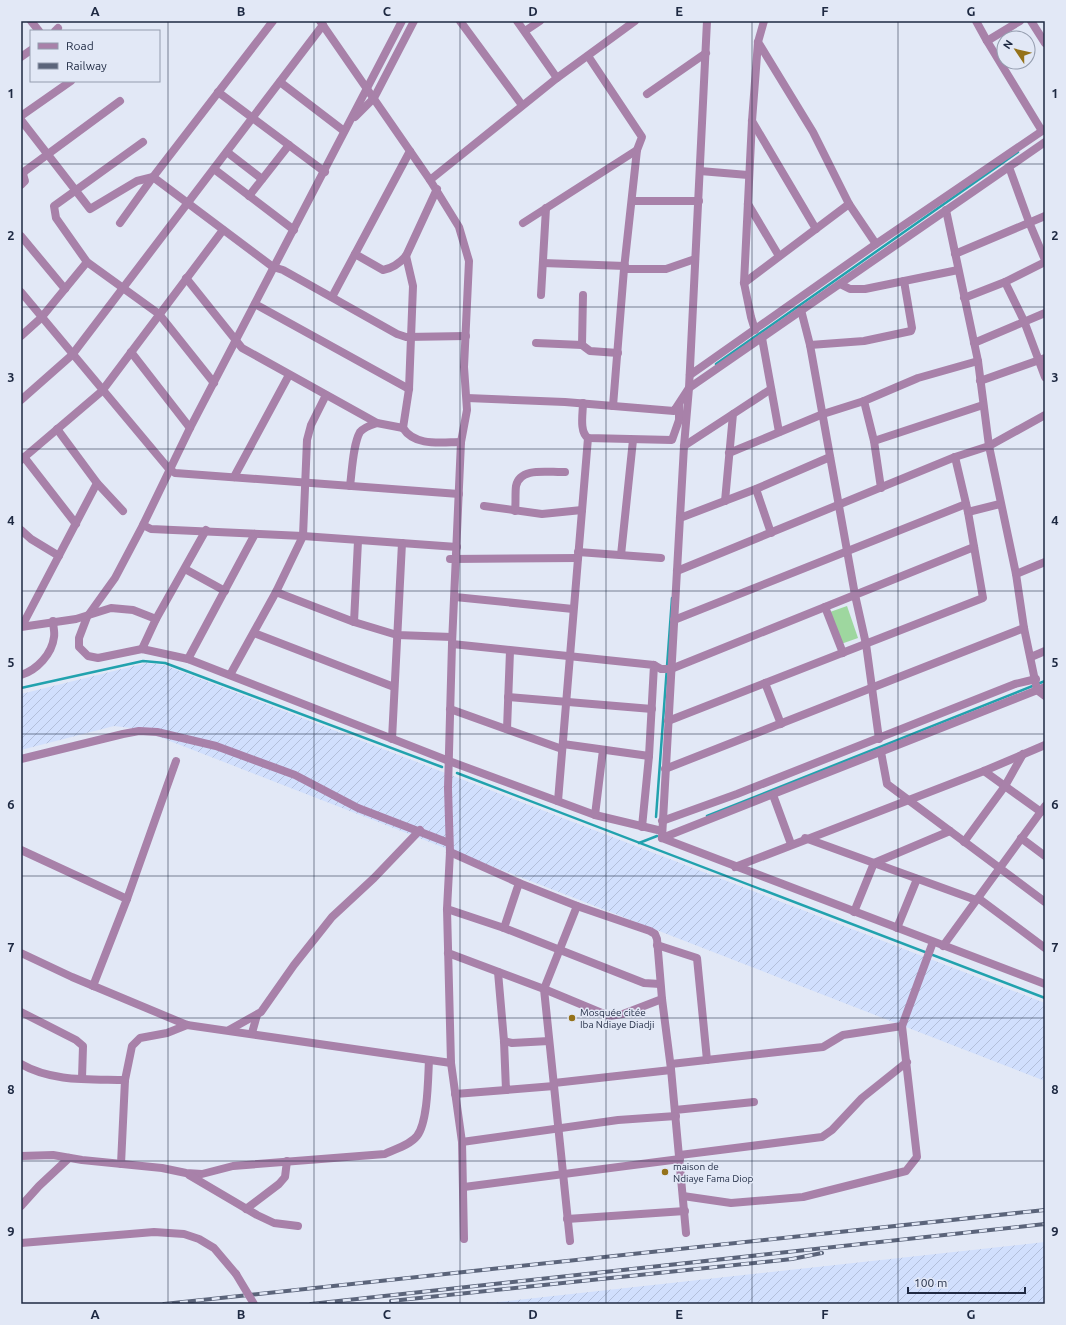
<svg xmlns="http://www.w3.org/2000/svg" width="1066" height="1325" font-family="Ubuntu,sans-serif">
<defs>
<pattern id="industrial-furrows" width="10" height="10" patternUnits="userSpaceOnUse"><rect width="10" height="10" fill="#d1dffd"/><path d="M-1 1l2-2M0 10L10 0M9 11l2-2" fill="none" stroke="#b3bfda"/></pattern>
</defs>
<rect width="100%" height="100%" fill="#e2e8f6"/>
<!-- industrial -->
<g fill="url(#industrial-furrows)">
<polygon points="146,663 164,665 1045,1003 1045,1081 139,729 114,726 21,750 21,694"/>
<polygon points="1045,1242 1045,1304 490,1304 498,1302"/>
</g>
<!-- pitch -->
<polygon fill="#9ed79f" points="847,606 858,638 841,644 830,612"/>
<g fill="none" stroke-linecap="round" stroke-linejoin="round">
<!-- stream -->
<g stroke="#21a2ae" stroke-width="2.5">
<polyline points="716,364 1018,152"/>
<polyline points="21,688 143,661 165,663 442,767"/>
<polyline points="457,773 1045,998"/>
<polyline points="707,816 1045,681"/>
<polyline points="656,817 672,598"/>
<polyline points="639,843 657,836"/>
</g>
<!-- minor -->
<g stroke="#a881a9" stroke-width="8">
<polyline points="31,21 39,31"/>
<polyline points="402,21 190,428 143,525 115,578 87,617 79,638 79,647 88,656 98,658 142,649 188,659 449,761 595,815 662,831"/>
<polyline points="460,21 522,105"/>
<polyline points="517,21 557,78"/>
<polyline points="976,21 987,41 1042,131"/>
<polyline points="1031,21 1045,43"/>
<polyline points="55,31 58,28"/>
<polyline points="525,31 540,21"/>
<polyline points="987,41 1020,21"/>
<polyline points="758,42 813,132 849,204 876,244"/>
<polyline points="21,57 31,50"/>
<polyline points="280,82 344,131"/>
<polyline points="218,92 325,172"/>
<polyline points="647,94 706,53"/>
<polyline points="21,116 71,81"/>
<polyline points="355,117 374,98 414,21"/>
<polyline points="21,120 90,209 137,181 153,177 273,267 283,270 397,334 406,337 466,336"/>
<polyline points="752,121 816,229"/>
<polyline points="143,142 54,206 56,218 87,262 159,314 214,383"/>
<polyline points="227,152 262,179"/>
<polyline points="1009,167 1029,222 1045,260"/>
<polyline points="214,169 294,230"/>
<polyline points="700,171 748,175"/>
<polyline points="430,180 459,227 469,261 464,367 467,410 461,442 452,644 448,788 450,852 447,909 451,1063 462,1142 464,1239"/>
<polyline points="21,185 25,181 23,174 25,171 120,101"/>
<polyline points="249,196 289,145"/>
<polyline points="632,201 699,201"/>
<polyline points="748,204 779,256"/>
<polyline points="946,210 978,361 989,446 1016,574 1024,628 1037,690 1045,696"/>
<polyline points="120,223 153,177 273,21"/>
<polyline points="523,223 637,150 642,137 588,56"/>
<polyline points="21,236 65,289"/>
<path d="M 355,254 L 383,270 C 393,268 399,264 406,256 L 437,189"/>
<polyline points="955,254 1045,216"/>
<polyline points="543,263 625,266"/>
<polyline points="624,269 666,269 695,259"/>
<path d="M 186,278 L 242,348 L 377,423 L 403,428 C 415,447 442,442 461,442"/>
<polyline points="1005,282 1024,321 1045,377"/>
<polyline points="744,283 849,204"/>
<polyline points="840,284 850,289 865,289 958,270"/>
<polyline points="21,292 169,469 175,473 459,494"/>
<polyline points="541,295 546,208"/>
<polyline points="583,295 582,345 590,351 618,353"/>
<polyline points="332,297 410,151"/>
<polyline points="964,298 1005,282 1045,262"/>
<polyline points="255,304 409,389"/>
<polyline points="801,310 810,345 855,595 866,644 879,739"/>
<polyline points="755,330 751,317 744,283 752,121 758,42 764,21"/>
<polyline points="21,336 41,318 87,262"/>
<polyline points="762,338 779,432"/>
<polyline points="536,343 582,345"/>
<polyline points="974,343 1045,313"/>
<polyline points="810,345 864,341 911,331 912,328 904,281"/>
<polyline points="131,352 190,428"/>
<polyline points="690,375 876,244 1045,129"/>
<polyline points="980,381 1045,358"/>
<polyline points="467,398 565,402 674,411 689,388 1045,142"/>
<polyline points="21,400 72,355 323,25"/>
<polyline points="864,401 874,441 881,488"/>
<path d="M 583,403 C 583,413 579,432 588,438 L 672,440 L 679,420 L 679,405"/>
<polyline points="613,406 624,269 637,150"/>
<polyline points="403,428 409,389 413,286 406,256"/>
<polyline points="57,429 97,483 123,511"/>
<polyline points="874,441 983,405"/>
<polyline points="684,446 733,414"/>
<polyline points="729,453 823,414 864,401 918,378 978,361"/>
<polyline points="24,457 76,524"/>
<polyline points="21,460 102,391 223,230"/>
<polyline points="234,477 289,375"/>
<path d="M 350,486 C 352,471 353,444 360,432 C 364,427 371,425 377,423"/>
<polyline points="756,489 771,533"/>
<polyline points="725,501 733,414 771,389"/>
<polyline points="484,506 542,514 582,510"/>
<path d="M 515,511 C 516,503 515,494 516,486 C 520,466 550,473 565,472"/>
<polyline points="968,512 1000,504"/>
<polyline points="680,518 756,489 830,457"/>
<polyline points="143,525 151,529 303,536 457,547"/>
<polyline points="21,530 31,539 59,556"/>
<polyline points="578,552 661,558"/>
<polyline points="621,555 633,440"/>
<polyline points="450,559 578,558"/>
<polyline points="185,569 225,591"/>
<polyline points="677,571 955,457 989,446 1045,415"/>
<polyline points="1016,574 1045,562"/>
<polyline points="276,592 354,622 397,635 452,637"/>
<polyline points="455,597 573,609"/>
<polyline points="825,607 843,653"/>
<polyline points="674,620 966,504"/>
<polyline points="354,622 358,541"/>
<polyline points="22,626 97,483"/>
<polyline points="21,627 76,619 111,608 133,610 156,619"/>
<polyline points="254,633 394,687"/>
<polyline points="452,644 654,665 649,756 642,827"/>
<polyline points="142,649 156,619 206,530"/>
<polyline points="1031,657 1045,651"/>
<polyline points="188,659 255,534"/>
<polyline points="654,665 661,669 671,669 974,547"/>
<path d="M 21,675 C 37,670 52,654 54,637 C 55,632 53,626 53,621"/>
<polyline points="230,675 276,592 303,536 307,440 311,425 326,395"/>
<polyline points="765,683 781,724"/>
<polyline points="508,697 652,709"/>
<polyline points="450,709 562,749"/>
<polyline points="668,721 983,598 968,512 955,457"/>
<polyline points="507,729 510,651"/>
<polyline points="392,739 402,543"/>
<polyline points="563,744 649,756"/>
<polyline points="881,752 887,784 1045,902"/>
<polyline points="21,759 123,734 139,731 157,732 216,746 295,775 358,808 449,843"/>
<polyline points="665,769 1024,628"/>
<polyline points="984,771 1041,812"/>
<polyline points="773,795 791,844"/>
<polyline points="558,801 588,438"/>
<polyline points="595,815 603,750"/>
<polyline points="662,821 737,794 1015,684 1036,679"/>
<polyline points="662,838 684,446 689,388 707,21"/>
<polyline points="662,838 1045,687"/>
<polyline points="662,838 1045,984"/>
<polyline points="805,838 976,900"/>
<polyline points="1021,838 1045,856"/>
<polyline points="964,842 1005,786 1023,754"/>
<polyline points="21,850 127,899"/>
<polyline points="450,852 519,883"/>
<polyline points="735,867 984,771 1045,745"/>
<polyline points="978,898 1045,948"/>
<polyline points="447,909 504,928 644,983 660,984"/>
<polyline points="854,912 874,863 950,831"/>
<polyline points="504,928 519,883 577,906 650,931 655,934 657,939 662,999 671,1069 686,1233"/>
<polyline points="897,928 917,879"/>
<polyline points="657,945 697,958 707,1060"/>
<polyline points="943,946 1045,806"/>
<polyline points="21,953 72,977 187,1025 451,1063"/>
<polyline points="448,953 544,989 609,1016 623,1014 662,999"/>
<polyline points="498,972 504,1041 506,1090 554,1086"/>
<polyline points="93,986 127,899 176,761"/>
<polyline points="21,1012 76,1040 83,1046 82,1078"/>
<polyline points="229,1030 261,1012 294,965 332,917 374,878 420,830"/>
<polyline points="252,1033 257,1015"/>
<polyline points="504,1041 512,1043 549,1041"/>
<path d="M 21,1064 C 52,1082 90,1079 125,1080"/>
<polyline points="671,1064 823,1047 843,1035 902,1026"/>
<polyline points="554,1083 671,1070"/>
<polyline points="455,1094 506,1090"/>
<polyline points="675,1110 754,1102"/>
<polyline points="462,1142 618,1120 676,1116"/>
<polyline points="680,1155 822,1137 832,1130 862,1098 907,1062"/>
<path d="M 21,1156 L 53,1155 L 82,1160 L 162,1168 L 186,1173 L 202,1174 L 233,1166 L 385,1154 C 395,1149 410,1145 417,1136 C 428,1122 428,1078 429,1060"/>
<polyline points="121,1164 125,1080 132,1046 140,1038 167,1033 187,1025"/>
<polyline points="189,1175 257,1215 274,1223 298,1226"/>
<polyline points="464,1187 680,1159"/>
<polyline points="683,1196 731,1203 803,1197 906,1171 917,1157 902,1026 933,942"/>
<polyline points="21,1206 39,1186 69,1158"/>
<polyline points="246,1209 279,1184 285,1177 287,1161"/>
<polyline points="567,1219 685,1211"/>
<polyline points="570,1241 544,989 577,906"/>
</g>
<!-- tertiary -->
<g stroke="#a881a9" stroke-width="8">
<polyline points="320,21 430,180 557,78 635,21"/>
<polyline points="21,1243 154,1232 184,1234 199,1239 214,1248 236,1274"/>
</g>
<!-- rail casing -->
<g stroke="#5b647a" stroke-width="4">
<g id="rail">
<polyline points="391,1301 792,1259 822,1253"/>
<polyline points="164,1304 1045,1210"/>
<polyline points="311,1304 1045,1224"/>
</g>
</g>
<!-- rail -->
<use href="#rail" stroke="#e2e8f6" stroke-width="2.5" stroke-dasharray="8" stroke-linecap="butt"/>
<!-- tertiary-bridge -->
<polyline stroke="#a881a9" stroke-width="8" points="236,1274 254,1304"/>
</g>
<!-- grid -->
<path fill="none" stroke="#1e2942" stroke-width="1" stroke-opacity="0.55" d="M 168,21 L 168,1304M 314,21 L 314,1304M 460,21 L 460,1304M 606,21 L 606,1304M 752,21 L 752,1304M 898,21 L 898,1304M 21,164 L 1045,164M 21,307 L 1045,307M 21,449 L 1045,449M 21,591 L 1045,591M 21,734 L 1045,734M 21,876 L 1045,876M 21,1018 L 1045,1018M 21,1161 L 1045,1161"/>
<!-- markers -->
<g fill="#95721a" stroke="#e2e8f6" stroke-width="1.5">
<circle cx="572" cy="1018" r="4"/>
<circle cx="665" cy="1172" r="4"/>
</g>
<g text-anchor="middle" stroke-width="3" stroke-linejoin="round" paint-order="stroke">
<!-- poi labels -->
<g font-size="10" fill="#1e2942" stroke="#e2e8f6" text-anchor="start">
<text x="580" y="1016">Mosquée citée<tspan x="580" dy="12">Iba Ndiaye Diadji</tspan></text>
<text x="673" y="1170">maison de<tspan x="673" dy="12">Ndiaye Fama Diop</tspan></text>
</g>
</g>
<!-- border -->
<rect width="1066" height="1325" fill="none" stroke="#e2e8f6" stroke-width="44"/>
<!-- legend -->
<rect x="30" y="30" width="130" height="52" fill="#e2e8f6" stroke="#949cae"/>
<rect x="38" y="43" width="20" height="6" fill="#a881a9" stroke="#949cae"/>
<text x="66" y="50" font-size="12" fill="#1e2942">Road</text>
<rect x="38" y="63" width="20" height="6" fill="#5b647a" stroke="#949cae"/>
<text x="66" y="70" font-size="12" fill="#1e2942">Railway</text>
<!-- north arrow -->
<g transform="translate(1016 50) rotate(305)"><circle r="19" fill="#e2e8f6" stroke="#949cae"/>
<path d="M0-3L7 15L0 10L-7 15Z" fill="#95721a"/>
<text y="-6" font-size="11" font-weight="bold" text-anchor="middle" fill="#1e2942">N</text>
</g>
<!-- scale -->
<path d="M908 1287v6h117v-6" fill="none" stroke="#1e2942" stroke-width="2"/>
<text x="914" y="1287" font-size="12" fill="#1e2942" stroke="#e2e8f6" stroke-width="3" paint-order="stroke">100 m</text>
<rect x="22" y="22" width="1022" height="1281" fill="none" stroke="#1e2942" stroke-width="1.5"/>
<g font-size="13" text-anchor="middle" font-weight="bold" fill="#1e2942">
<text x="95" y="16">A</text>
<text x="241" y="16">B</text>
<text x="387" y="16">C</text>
<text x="533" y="16">D</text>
<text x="679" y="16">E</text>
<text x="825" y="16">F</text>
<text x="971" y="16">G</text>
<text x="11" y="98">1</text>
<text x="1055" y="98">1</text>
<text x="11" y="240">2</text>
<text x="1055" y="240">2</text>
<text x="11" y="382">3</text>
<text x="1055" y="382">3</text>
<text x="11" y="525">4</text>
<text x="1055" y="525">4</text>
<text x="11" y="667">5</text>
<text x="1055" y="667">5</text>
<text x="11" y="809">6</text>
<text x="1055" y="809">6</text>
<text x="11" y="952">7</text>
<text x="1055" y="952">7</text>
<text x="11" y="1094">8</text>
<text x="1055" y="1094">8</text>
<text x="11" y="1236">9</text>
<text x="1055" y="1236">9</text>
<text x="95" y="1319">A</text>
<text x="241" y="1319">B</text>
<text x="387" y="1319">C</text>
<text x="533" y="1319">D</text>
<text x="679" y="1319">E</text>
<text x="825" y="1319">F</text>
<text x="971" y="1319">G</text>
</g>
</svg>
